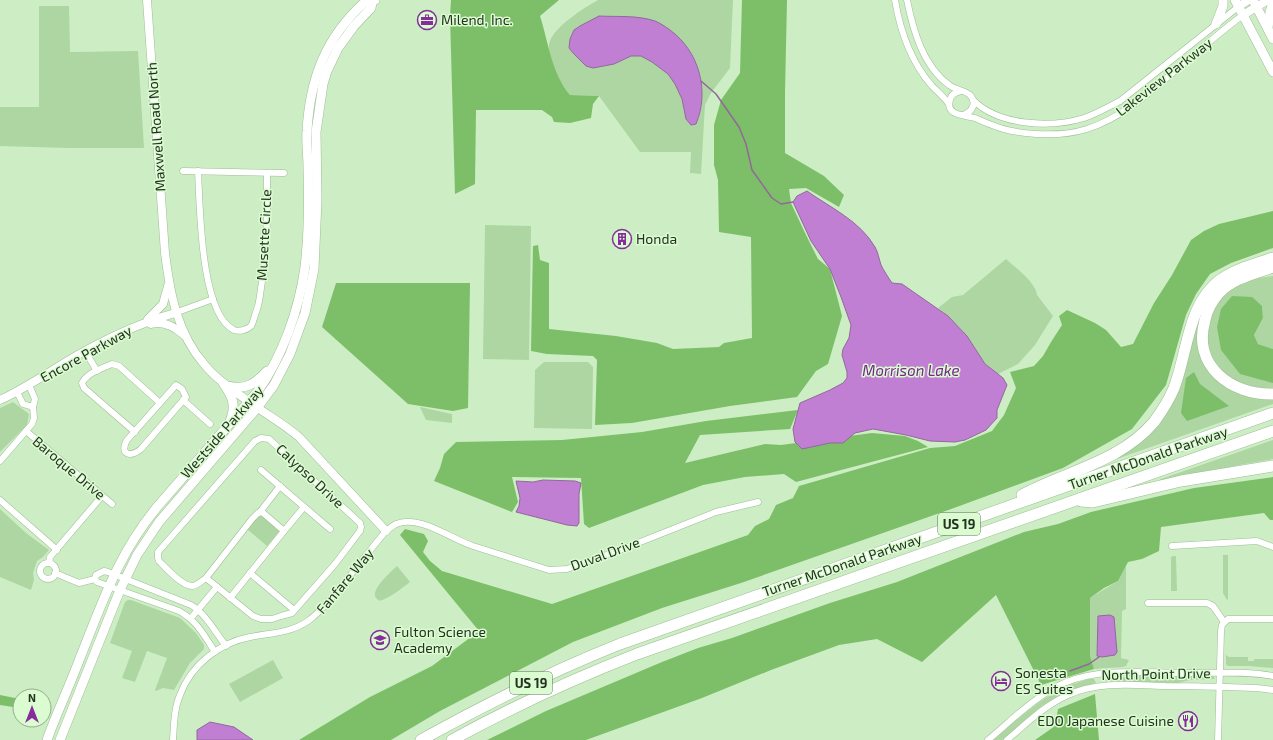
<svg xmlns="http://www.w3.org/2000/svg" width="1273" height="740" font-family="'Exo 2',sans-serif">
<rect width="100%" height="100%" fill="#cdeec4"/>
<!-- green -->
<g fill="#add6a2">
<path d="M 598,0 L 733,0 L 730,68 L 711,93 L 705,105 L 701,174 L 690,173 L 691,152 L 640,152 L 599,96 L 570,95 C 561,84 547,61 549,45 C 551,28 584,8 598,0 Z"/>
<polygon points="39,6 69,6 70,52 138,51 144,148 68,148 0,146 0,107 39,107"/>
<polygon points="485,225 531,226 529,360 483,359"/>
<path d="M 1006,259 C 1015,267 1036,283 1037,295 L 1053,316 L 1035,345 L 1018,364 L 998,374 C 979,362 979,352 967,336 C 959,326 948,316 938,308 L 952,297 L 963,295 Z"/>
<polygon points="1273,276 1273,349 1258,344 1254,335 1263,318 1262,306 1232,296 1273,383 1273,390 1233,383 1214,365 1206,345 1207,321 1216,304 1230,288 1251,279"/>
<polygon points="1197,320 1201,320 1208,370 1223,385 1253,398 1273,397 1273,404 1114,460 1171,402"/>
<polygon points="544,362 588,362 593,367 592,429 534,428 535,370"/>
<polygon points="13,402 29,414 27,425 0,452 0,408"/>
<polygon points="420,407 452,414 452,423 426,420"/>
<path d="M 1273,440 L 1273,459 C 1234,465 1197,475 1158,481 L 1161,479 Z"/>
<polygon points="0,509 26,533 49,550 43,557 37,561 33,573 34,580 31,590 0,577"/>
<polygon points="260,514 280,531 267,546 247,529"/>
<polygon points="1223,555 1228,555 1228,599 1227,600 1223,593"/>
<polygon points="1173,556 1176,556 1177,591 1171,591 1171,557"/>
<path d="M 397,566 L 410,582 C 405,586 388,599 382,600 C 380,601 379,601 377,599 C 368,591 391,572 397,566 Z"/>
<polygon points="1126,566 1126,609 1122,611 1121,658 1129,660 1126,666 1123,667 1094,669 1090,656 1090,598 1118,581"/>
<polygon points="128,600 131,600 180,618 196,633 204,645 204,649 190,663 174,690 163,688 156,691 155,690 167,658 147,651 135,682 122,678 132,651 110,643 125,602"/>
<polygon points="1226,655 1229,657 1248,657 1248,661 1254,661 1254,659 1273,659 1273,668 1249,666 1228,666 1226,664"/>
<polygon points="273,660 283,678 240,702 229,684"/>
<polygon points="1144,676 1213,676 1215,679 1190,680 1178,683 1104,681 1106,678"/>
<path d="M 1089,679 L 1094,679 L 1096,683 L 1078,688 L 1055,698 L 1043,705 L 1002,740 L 993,740 C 1025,713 1048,690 1089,679 Z"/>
</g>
<!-- forest -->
<g fill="#7cbf68">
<path d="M 451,0 L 559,0 L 540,16 C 549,44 551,72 570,95 L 599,96 L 593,104 L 591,118 L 570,123 L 554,122 L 552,117 L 542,110 L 476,110 L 475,184 L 455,194 L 450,16 Z"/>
<polygon points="742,0 787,0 785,92 785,153 824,176 844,195 839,207 806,188 789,189 791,203 806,235 818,259 830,269 842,316 828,364 816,371 797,397 730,406 632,423 595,425 597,360 593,356 547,354 531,351 533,246 538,245 540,260 549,263 549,329 616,336 657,343 673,349 719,347 724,343 752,338 751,237 719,232 718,180 714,165 714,125 721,100 740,73"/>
<polygon points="1273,211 1273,248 1231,263 1210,274 1196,294 1186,315 1166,385 1132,429 1063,468 954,508 741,583 662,608 573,642 440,711 391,740 299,740 370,697 432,666 479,631 400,535 405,529 424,534 428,541 423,552 430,561 442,571 552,604 748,535 755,526 769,519 776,505 793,498 799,486 930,448 955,446 992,431 1004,415 1016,388 1010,372 1034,366 1043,356 1051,342 1062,325 1059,316 1067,310 1095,323 1106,330 1121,347 1133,344 1154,303 1172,275 1191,240 1204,231 1219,224"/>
<polygon points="336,283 470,283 468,408 453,411 408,404 322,327"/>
<polygon points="1232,296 1252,297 1262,306 1263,318 1254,335 1258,344 1273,349 1273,383 1240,374 1221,350 1217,327 1221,309"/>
<polygon points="1194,372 1200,384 1229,406 1187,421 1181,413 1186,378"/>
<polygon points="798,410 790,429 700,435 685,463 765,444 781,445 872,433 905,436 918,441 928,447 796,482 784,474 745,477 703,485 589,528 584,524 581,478 512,477 518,502 512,512 434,481 440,468 444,454 456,442 562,440 642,432 706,421"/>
<polygon points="1273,477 1273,520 1270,520 1264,513 1161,527 1159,551 1142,559 1128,562 1118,581 1104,588 1090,598 1090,656 1094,669 1041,685 996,595 922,662 877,639 839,645 771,670 702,698 586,740 487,740 546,711 662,662 698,648 732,638 830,603 897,582 1024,532 1058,524 1091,512 1194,488"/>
<polygon points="1095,694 1099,740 1035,740 1055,726 1058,709"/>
<polygon points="0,695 20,699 20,708 0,705"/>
</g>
<!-- water -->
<g fill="#c07fd2" stroke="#92689d">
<path d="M 599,16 C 617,17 637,15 655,21 C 660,23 666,27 670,30 C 699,51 710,91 696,124 L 691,125 L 686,119 L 682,99 L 675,84 L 668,74 L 652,62 L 641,56 L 631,56 L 614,64 L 593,68 L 586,66 L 574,54 L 569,48 L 570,39 L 574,30 L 580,26 Z"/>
<path d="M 807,191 C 831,208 860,221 875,247 C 878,252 879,259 881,265 C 884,271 888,277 892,283 L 902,284 L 948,316 L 967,336 L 985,364 L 998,374 L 1003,378 L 1007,385 L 997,410 L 997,418 L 986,430 L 965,440 L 955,442 L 930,441 L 906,435 L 873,429 L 855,433 L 843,443 L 830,443 L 802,449 L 795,442 L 793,429 L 800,403 L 830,390 L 843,383 L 847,378 L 847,372 L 842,355 L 843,349 L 849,338 L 851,325 L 841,297 L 830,269 L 811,241 L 793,202 L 797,196 Z"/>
<polygon points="543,480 575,481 581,483 579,494 579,523 577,526 567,525 516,512 519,506 520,498 516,481 533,482"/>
<polygon points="1110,615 1114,617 1117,652 1115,655 1102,657 1097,656 1098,616"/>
<polygon points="210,722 234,727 253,740 197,740 197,730"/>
</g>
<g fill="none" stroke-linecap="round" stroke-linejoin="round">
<!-- stream -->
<g stroke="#92689d" stroke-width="1.5">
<polyline points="701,81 716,94 739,127 746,144 752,170 772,198 781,204 793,202"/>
<polyline points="1070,671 1089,664 1099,657"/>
</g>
<!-- minor casing -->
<g stroke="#9ebd95" stroke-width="7">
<g id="minor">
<path d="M 895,0 C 900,30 911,62 932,86 C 938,92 944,97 949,104"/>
<path d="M 907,0 C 913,30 923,66 949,85 C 955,90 966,90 971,96 C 977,104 972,112 963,115"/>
<path d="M 961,91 C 956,92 951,94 950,100 C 945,116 965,115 975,118 C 980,120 986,123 992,125 C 1006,131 1021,133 1036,134 C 1053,135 1071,134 1087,129 C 1121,118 1148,94 1175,71 C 1197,52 1220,32 1243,15"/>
<path d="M 973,100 C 999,126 1051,128 1084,118 C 1096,114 1108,107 1120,101 L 1238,7"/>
<polyline points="183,171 284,173"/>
<path d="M 198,171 C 200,205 200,314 234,330 C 239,332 247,330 251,326 C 253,323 254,318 255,315 C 259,306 260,297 261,288 C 268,250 267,211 267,173"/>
<polyline points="175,313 213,299"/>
<polyline points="85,351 97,371"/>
<path d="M 176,385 L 182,389 L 186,397 L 141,449 C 130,458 119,454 127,440 Z"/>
<polyline points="17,392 23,404 33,407 35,399 29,385"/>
<polyline points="183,400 210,424"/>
<polyline points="26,431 112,504"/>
<path d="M 135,432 L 84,388 L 82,383 C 87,373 102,368 112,364 L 119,366 L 160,403"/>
<polyline points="0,461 32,424 34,418 33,407"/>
<polyline points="261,470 330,529"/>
<polyline points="0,500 57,550"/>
<polyline points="260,512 280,486"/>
<polyline points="284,531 304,507"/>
<polyline points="1172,546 1257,541 1273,547"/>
<polyline points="49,563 50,557 102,496"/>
<circle cx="48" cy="571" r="8"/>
<polyline points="55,573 79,583 95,579"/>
<polyline points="250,573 294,610"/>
<path d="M 206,578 L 253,616 L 261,619 L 272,619 L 281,616 L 292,613 L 335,564 L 360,531 L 361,527 L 360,523 L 269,439 L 261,438 L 255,441 L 158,552 L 158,558 L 159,561 C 166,568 182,586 192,586 C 197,586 201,581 206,578 L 252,519 L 258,513 L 262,512 L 284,531 L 230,598"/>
<polyline points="1148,603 1207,603 1213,606 1224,622"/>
<polyline points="191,618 217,587"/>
<path d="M 215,652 C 204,635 197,621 179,611 L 97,582 L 95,579 L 96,575 L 104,571 L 108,572 L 191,605 C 206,614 215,632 226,646"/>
<path d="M 173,740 C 174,725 174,709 180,695 C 191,665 219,643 250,637 C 270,633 291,633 308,621 C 318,614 326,604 334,595 C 352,574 368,552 386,531 C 389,529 392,526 396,524 C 419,514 451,539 473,546 L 549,570 L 567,569 L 615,552 L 716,512 L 758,502"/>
<path d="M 988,740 C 1012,720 1035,696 1064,683 C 1102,667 1150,673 1191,673 C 1218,673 1246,671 1273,676"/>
<path d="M 1007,740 C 1026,724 1045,705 1068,695 C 1099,681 1133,685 1165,686 C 1196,686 1226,687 1257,688 L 1273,690"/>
<polyline points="1218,740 1221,631 1222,625 1228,619 1273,619"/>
</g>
</g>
<!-- tertiary casing -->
<g stroke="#9ebd95" stroke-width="9">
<g id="tertiary">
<path d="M 147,0 L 165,253 C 170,293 177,333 204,364 C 217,380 235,392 251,403 C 267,415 284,424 299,437 L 386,531"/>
<polyline points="1238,7 1249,0"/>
<polyline points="1243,15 1268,0"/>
<polyline points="148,319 163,304 168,286"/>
<path d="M 151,324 C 164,320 175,327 184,335"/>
<path d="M 0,400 C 30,386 56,367 85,351 C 114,335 143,322 175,313"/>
</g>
</g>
<!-- secondary casing -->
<g stroke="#9ebd95" stroke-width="10">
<g id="secondary">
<polyline points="1235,0 1273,72"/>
<polyline points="1253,0 1273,39"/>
<polyline points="1216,24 1223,6 1223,0"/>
<polyline points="1268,28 1270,12 1273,3"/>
<path d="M 223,383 C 232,396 237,405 230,421"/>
<path d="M 227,386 C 246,390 254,385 267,371"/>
<path d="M 47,740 C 57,712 70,685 80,658 C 102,603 119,552 158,506 L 258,391 C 283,355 299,310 305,267 C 309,234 309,200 308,167 C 308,155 306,143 307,131 C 310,78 326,37 365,2 L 372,2 L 375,0"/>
<polyline points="60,740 120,590 137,555 159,522 257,408 274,385 290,354 305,313 314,269 317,200 316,132 323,84 327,71 338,48 354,26 371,8 372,2"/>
</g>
</g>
<!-- motorway casing -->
<g stroke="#9ebd95" stroke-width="12">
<g id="motorway">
<path d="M 1273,267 C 1254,274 1233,278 1219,293 C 1212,301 1207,310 1205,320 C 1192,366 1231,395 1273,394"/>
<path d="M 1022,495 C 1067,471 1120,462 1154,422 C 1162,411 1169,400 1174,388 C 1188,352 1187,305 1220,280 C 1235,269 1255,264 1273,258"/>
<polyline points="1081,501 1093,502 1181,481 1273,466"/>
<path d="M 421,740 C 486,704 552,671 620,644 L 1273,413"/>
<path d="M 452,740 C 512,707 573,679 637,654 L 1273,431"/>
</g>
</g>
<!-- minor -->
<use href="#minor" stroke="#fff" stroke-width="6"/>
<!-- tertiary -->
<use href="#tertiary" stroke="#fff" stroke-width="8"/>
<!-- secondary -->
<use href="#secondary" stroke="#fff" stroke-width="9"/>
<!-- motorway -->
<use href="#motorway" stroke="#fff" stroke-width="11"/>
</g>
<!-- icons -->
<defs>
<g id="office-ring" transform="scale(1)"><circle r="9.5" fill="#dbfcd1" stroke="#852e9b" stroke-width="1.5"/><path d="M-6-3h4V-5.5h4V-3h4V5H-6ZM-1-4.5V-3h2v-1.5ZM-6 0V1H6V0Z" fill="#852e9b"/></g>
<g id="building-ring" transform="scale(1)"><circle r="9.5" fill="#dbfcd1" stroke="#852e9b" stroke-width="1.5"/><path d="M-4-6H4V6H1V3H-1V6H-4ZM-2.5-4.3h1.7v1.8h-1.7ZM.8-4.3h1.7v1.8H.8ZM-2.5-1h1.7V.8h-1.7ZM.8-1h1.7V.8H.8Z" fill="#852e9b"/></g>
<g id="school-ring" transform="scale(1)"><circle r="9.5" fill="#dbfcd1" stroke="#852e9b" stroke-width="1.5"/><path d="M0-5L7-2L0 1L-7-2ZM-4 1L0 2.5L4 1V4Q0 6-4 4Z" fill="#852e9b"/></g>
<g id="hotel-ring" transform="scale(1)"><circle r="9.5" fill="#dbfcd1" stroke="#852e9b" stroke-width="1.5"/><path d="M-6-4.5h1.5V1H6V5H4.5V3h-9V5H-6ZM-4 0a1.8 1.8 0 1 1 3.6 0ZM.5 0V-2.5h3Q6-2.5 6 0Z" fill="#852e9b"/></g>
<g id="restaurant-ring" transform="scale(1)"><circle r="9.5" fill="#dbfcd1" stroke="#852e9b" stroke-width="1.5"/><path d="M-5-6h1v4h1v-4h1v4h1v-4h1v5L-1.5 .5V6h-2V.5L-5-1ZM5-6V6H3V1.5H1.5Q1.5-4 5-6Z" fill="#852e9b"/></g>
</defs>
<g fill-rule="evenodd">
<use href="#office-ring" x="427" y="20"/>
<use href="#building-ring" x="622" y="239"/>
<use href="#school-ring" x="380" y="640"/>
<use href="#hotel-ring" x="1001" y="681"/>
<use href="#restaurant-ring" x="1188" y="721"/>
</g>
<g text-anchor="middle" stroke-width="3" stroke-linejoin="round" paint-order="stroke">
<!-- shield labels -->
<g fill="#dbfcd1" stroke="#5c6f56" stroke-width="1">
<rect x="938" y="513" width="42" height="22" rx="3"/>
<rect x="510" y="672" width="42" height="22" rx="3"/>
</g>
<g font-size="13" font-weight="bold" fill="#253222">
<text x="959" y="529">US 19</text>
<text x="531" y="688">US 19</text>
</g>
<!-- poi labels -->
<g font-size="14" fill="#253222" stroke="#dbfcd1" text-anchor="start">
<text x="441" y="25">Milend, Inc.</text>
<text x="636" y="244">Honda</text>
<text x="394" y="637">Fulton Science<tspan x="394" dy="16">Academy</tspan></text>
<text x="1015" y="678">Sonesta<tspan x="1015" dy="16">ES Suites</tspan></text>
<text x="1174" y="726" text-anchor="end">EDO Japanese Cuisine</text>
</g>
<!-- street labels -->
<g font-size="14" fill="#253222" stroke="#dbfcd1">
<text transform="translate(1164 77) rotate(-38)" y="5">Lakeview Parkway</text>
<text transform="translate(156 127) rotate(-94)" y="5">Maxwell Road North</text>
<text transform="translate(264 235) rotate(-87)" y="5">Musette Circle</text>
<text transform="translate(86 354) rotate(-29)" y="5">Encore Parkway</text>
<text transform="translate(222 432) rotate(-49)" y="5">Westside Parkway</text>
<text transform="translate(1148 458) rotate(-19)" y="5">Turner McDonald Parkway</text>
<text transform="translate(69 468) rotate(40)" y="5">Baroque Drive</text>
<text transform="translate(310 476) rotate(43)" y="5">Calypso Drive</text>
<text transform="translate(605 554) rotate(-20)" y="5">Duval Drive</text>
<text transform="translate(842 565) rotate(-19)" y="5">Turner McDonald Parkway</text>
<text transform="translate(345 581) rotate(-50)" y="5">Fanfare Way</text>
<text transform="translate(1156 674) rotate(-1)" y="5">North Point Drive</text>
</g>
<!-- water labels -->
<g font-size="15" font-style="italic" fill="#76268a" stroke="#dbfcd1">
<text x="911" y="376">Morrison Lake</text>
</g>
</g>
<!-- north arrow -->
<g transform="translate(32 708)"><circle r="19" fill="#dbfcd1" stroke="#92ab8b"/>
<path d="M0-3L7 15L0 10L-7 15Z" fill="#852e9b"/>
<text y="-6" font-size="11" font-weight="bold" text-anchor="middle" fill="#253222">N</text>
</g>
</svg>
